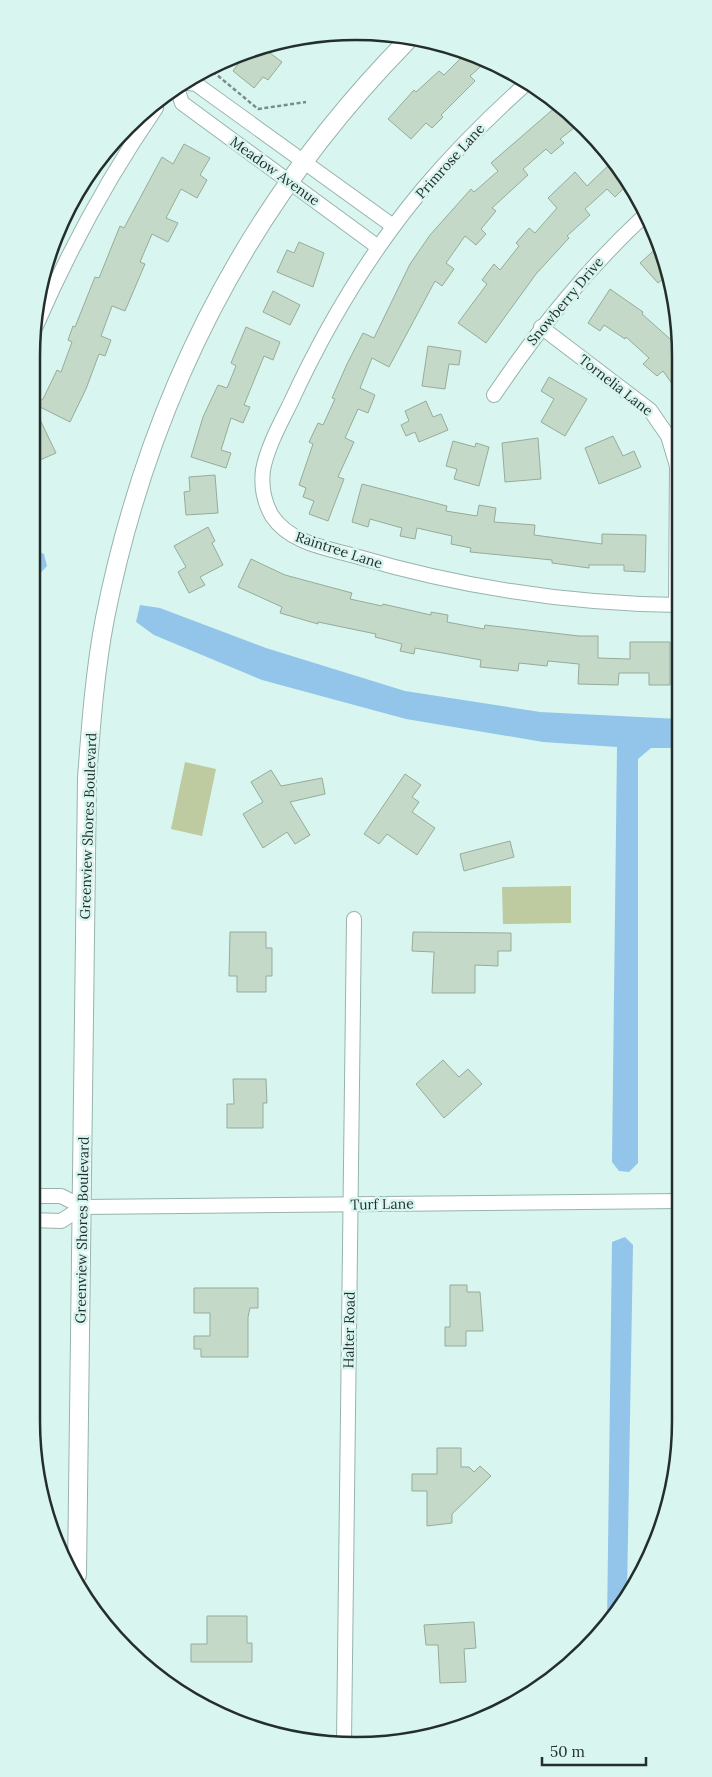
<svg xmlns="http://www.w3.org/2000/svg" width="712" height="1777" font-family="Lora,serif">
<rect width="100%" height="100%" fill="#d8f6ef"/>
<!-- green -->
<g fill="#beca9f">
<polygon points="185,762 216,769 202,836 171,829"/>
<polygon points="571,886 571,923 503,924 502,887"/>
</g>
<!-- water -->
<g fill="#93c4ea">
<polygon points="31,548 44,554 47,566 33,581 31,580"/>
<polygon points="140,605 160,608 266,648 405,691 540,712 679,719 679,748 651,748 638,759 638,1163 629,1172 619,1171 612,1162 617,747 543,742 406,719 262,680 154,635 136,622"/>
<polygon points="625,1237 633,1245 627,1594 613,1619 607,1625 612,1242"/>
</g>
<!-- building -->
<g fill="#c4d9c8" stroke="#97ab9a">
<polygon points="266,50 282,62 268,80 263,77 254,88 233,71 244,56"/>
<polygon points="467,52 487,61 470,76 475,81 441,115 443,117 432,128 426,123 411,139 388,119 414,90 416,92 439,71 444,75"/>
<polygon points="558,105 579,124 560,139 564,143 551,154 546,149 523,169 528,175 492,208 496,211 481,229 486,234 476,245 465,236 446,263 454,269 442,286 435,281 389,367 372,358 360,388 375,395 368,413 358,409 345,438 354,442 338,477 344,479 328,521 309,514 314,501 303,497 306,488 299,485 313,444 309,442 318,423 323,425 335,399 332,398 347,364 363,333 374,338 410,264 430,235 471,189 474,192 498,171 491,163"/>
<polygon points="184,144 210,158 200,175 207,180 197,198 181,189 166,218 178,223 168,242 152,234 140,262 145,264 125,311 112,306 101,336 111,340 105,356 99,354 86,389 70,422 34,404 43,399 57,370 61,372 72,342 68,340 73,326 75,327 95,277 99,278 120,226 124,228 162,157 173,164"/>
<polygon points="612,162 627,185 615,197 607,189 585,209 590,215 567,236 569,238 536,274 486,343 458,323 487,284 482,280 494,264 500,270 519,246 516,243 529,228 535,233 557,208 548,198 575,172 587,186"/>
<polygon points="299,242 324,253 313,287 277,272 287,250 294,253"/>
<polygon points="660,245 668,275 658,283 640,263"/>
<polygon points="610,289 643,312 642,314 678,346 678,392 663,371 657,376 643,364 649,358 626,337 625,339 604,325 600,331 588,323"/>
<polygon points="273,291 300,305 290,325 263,312"/>
<polygon points="246,327 280,342 273,360 264,356 244,405 250,407 243,423 231,418 221,450 231,453 226,468 191,457 203,417 218,385 227,388 236,366 231,363"/>
<polygon points="428,346 461,351 459,365 449,364 445,389 422,386"/>
<polygon points="549,377 587,399 565,436 541,422 554,399 541,391"/>
<polygon points="31,401 56,453 31,464"/>
<polygon points="426,401 433,417 441,414 448,430 419,442 415,432 406,436 401,425 409,421 405,411"/>
<polygon points="613,436 623,456 634,451 641,467 599,484 585,448"/>
<polygon points="538,438 541,479 505,482 502,443"/>
<polygon points="453,441 475,447 476,443 489,447 479,486 454,479 457,469 446,466"/>
<polygon points="215,475 218,513 186,515 184,492 190,491 189,477"/>
<polygon points="362,484 447,506 446,511 477,516 479,505 496,508 494,522 535,525 534,535 602,544 602,534 646,535 645,572 624,571 624,565 589,565 589,568 552,563 552,560 470,552 471,548 451,544 452,536 417,528 415,539 400,536 402,528 370,519 368,527 352,522"/>
<polygon points="208,527 215,541 212,543 223,565 200,577 205,585 189,593 178,572 186,567 174,546"/>
<polygon points="251,559 285,575 352,593 350,599 382,606 383,604 431,615 431,612 448,615 447,622 484,629 485,625 579,636 598,636 598,658 630,659 630,642 670,642 670,685 649,685 649,673 619,673 618,685 578,684 579,664 548,661 547,666 519,663 518,671 480,667 481,660 415,648 414,654 400,651 402,644 375,637 376,634 318,622 318,624 280,613 282,607 238,587"/>
<polygon points="271,770 281,786 322,778 325,794 290,802 310,835 295,844 287,832 263,848 243,814 263,802 251,782"/>
<polygon points="405,774 421,785 412,797 419,802 412,812 435,828 417,855 387,834 379,844 364,834"/>
<polygon points="510,841 514,857 464,871 460,854"/>
<polygon points="230,932 266,932 266,948 272,948 272,976 266,976 266,992 237,992 237,976 229,976"/>
<polygon points="413,932 511,933 511,951 498,951 498,966 475,965 475,993 432,993 434,952 412,951"/>
<polygon points="443,1060 459,1077 468,1069 482,1084 444,1118 416,1084"/>
<polygon points="233,1079 266,1079 267,1103 263,1103 263,1128 227,1128 227,1104 234,1104"/>
<polygon points="450,1285 467,1285 467,1292 480,1292 483,1331 466,1331 466,1346 445,1346 445,1327 450,1327"/>
<polygon points="194,1288 258,1288 258,1308 250,1308 248,1317 248,1357 201,1357 201,1349 194,1349 194,1336 210,1336 210,1313 194,1313"/>
<polygon points="437,1448 461,1448 461,1467 469,1467 474,1472 480,1466 491,1476 452,1514 452,1523 427,1526 427,1491 412,1491 412,1474 437,1474"/>
<polygon points="207,1616 247,1616 247,1643 252,1643 252,1662 191,1662 191,1644 207,1644"/>
<polygon points="474,1622 476,1648 464,1649 466,1682 440,1683 438,1645 426,1645 424,1625"/>
</g>
<g fill="none" stroke-linecap="round" stroke-linejoin="round">
<!-- minor casing -->
<g stroke="#97b3ad" stroke-width="16">
<g id="minor">
<path d="M 528,82 C 490,116 454,152 422,190 C 368,255 325,328 290,404 C 280,424 267,448 263,470 C 261,486 264,502 272,516 C 290,543 326,548 355,556 C 460,587 570,604 679,605"/>
<polyline points="189,83 196,84 393,226"/>
<polyline points="178,91 182,103 378,247"/>
<path d="M 36,326 C 69,250 109,176 156,108"/>
<polyline points="541,327 650,410 668,436 677,466 676,605"/>
<path d="M 494,395 C 540,327 586,270 645,215"/>
<polyline points="31,1196 61,1196 83,1207 680,1201"/>
<polyline points="31,1220 61,1221 83,1207"/>
<polyline points="344,1742 354,919"/>
</g>
</g>
<!-- tertiary casing -->
<g stroke="#97b3ad" stroke-width="20">
<path id="tertiary" d="M 77,1575 L 87,778 C 91,724 95,670 105,618 C 149,397 249,202 407,41"/>
</g>
<!-- path -->
<polyline stroke="#788c88" stroke-width="2.5" stroke-dasharray="4 2.5" stroke-linecap="butt" points="211,66 211,70 258,109 306,102"/>
<!-- minor -->
<use href="#minor" stroke="#fff" stroke-width="14"/>
<!-- tertiary -->
<use href="#tertiary" stroke="#fff" stroke-width="18"/>
</g>
<g text-anchor="middle" stroke-width="5" stroke-linejoin="round" paint-order="stroke">
<!-- street labels -->
<g font-size="14" fill="#242f2d" stroke="#d8f6ef">
<text transform="translate(450 161) rotate(-48)" y="5">Primrose Lane</text>
<text transform="translate(275 171) rotate(36)" y="5">Meadow Avenue</text>
<text transform="translate(565 301) rotate(-50)" y="5">Snowberry Drive</text>
<text transform="translate(616 385) rotate(38)" y="5">Tornelia Lane</text>
<text transform="translate(339 550) rotate(18)" y="5">Raintree Lane</text>
<text transform="translate(88 826) rotate(-88)" y="5">Greenview Shores Boulevard</text>
<text transform="translate(382 1204) rotate(-1)" y="5">Turf Lane</text>
<text transform="translate(82 1230) rotate(-89)" y="5">Greenview Shores Boulevard</text>
<text transform="translate(349 1330) rotate(-89)" y="5">Halter Road</text>
</g>
</g>
<!-- crop -->
<path d="M0 0H712V1777H0ZM356 40H356A316 316 0 0 1 672 356V1421A316 316 0 0 1 356 1737H356A316 316 0 0 1 40 1421V356A316 316 0 0 1 356 40Z" fill="#d8f6ef" fill-rule="evenodd"/>
<path fill="none" stroke="#242f2d" stroke-width="2.5" d="M356 40H356A316 316 0 0 1 672 356V1421A316 316 0 0 1 356 1737H356A316 316 0 0 1 40 1421V356A316 316 0 0 1 356 40Z"/>
<!-- scale -->
<path d="M542 1757v8h104v-8" fill="none" stroke="#242f2d" stroke-width="2.5"/>
<text x="550" y="1757" font-size="15" fill="#242f2d" stroke="#d8f6ef" stroke-width="4" paint-order="stroke">50 m</text>
</svg>
